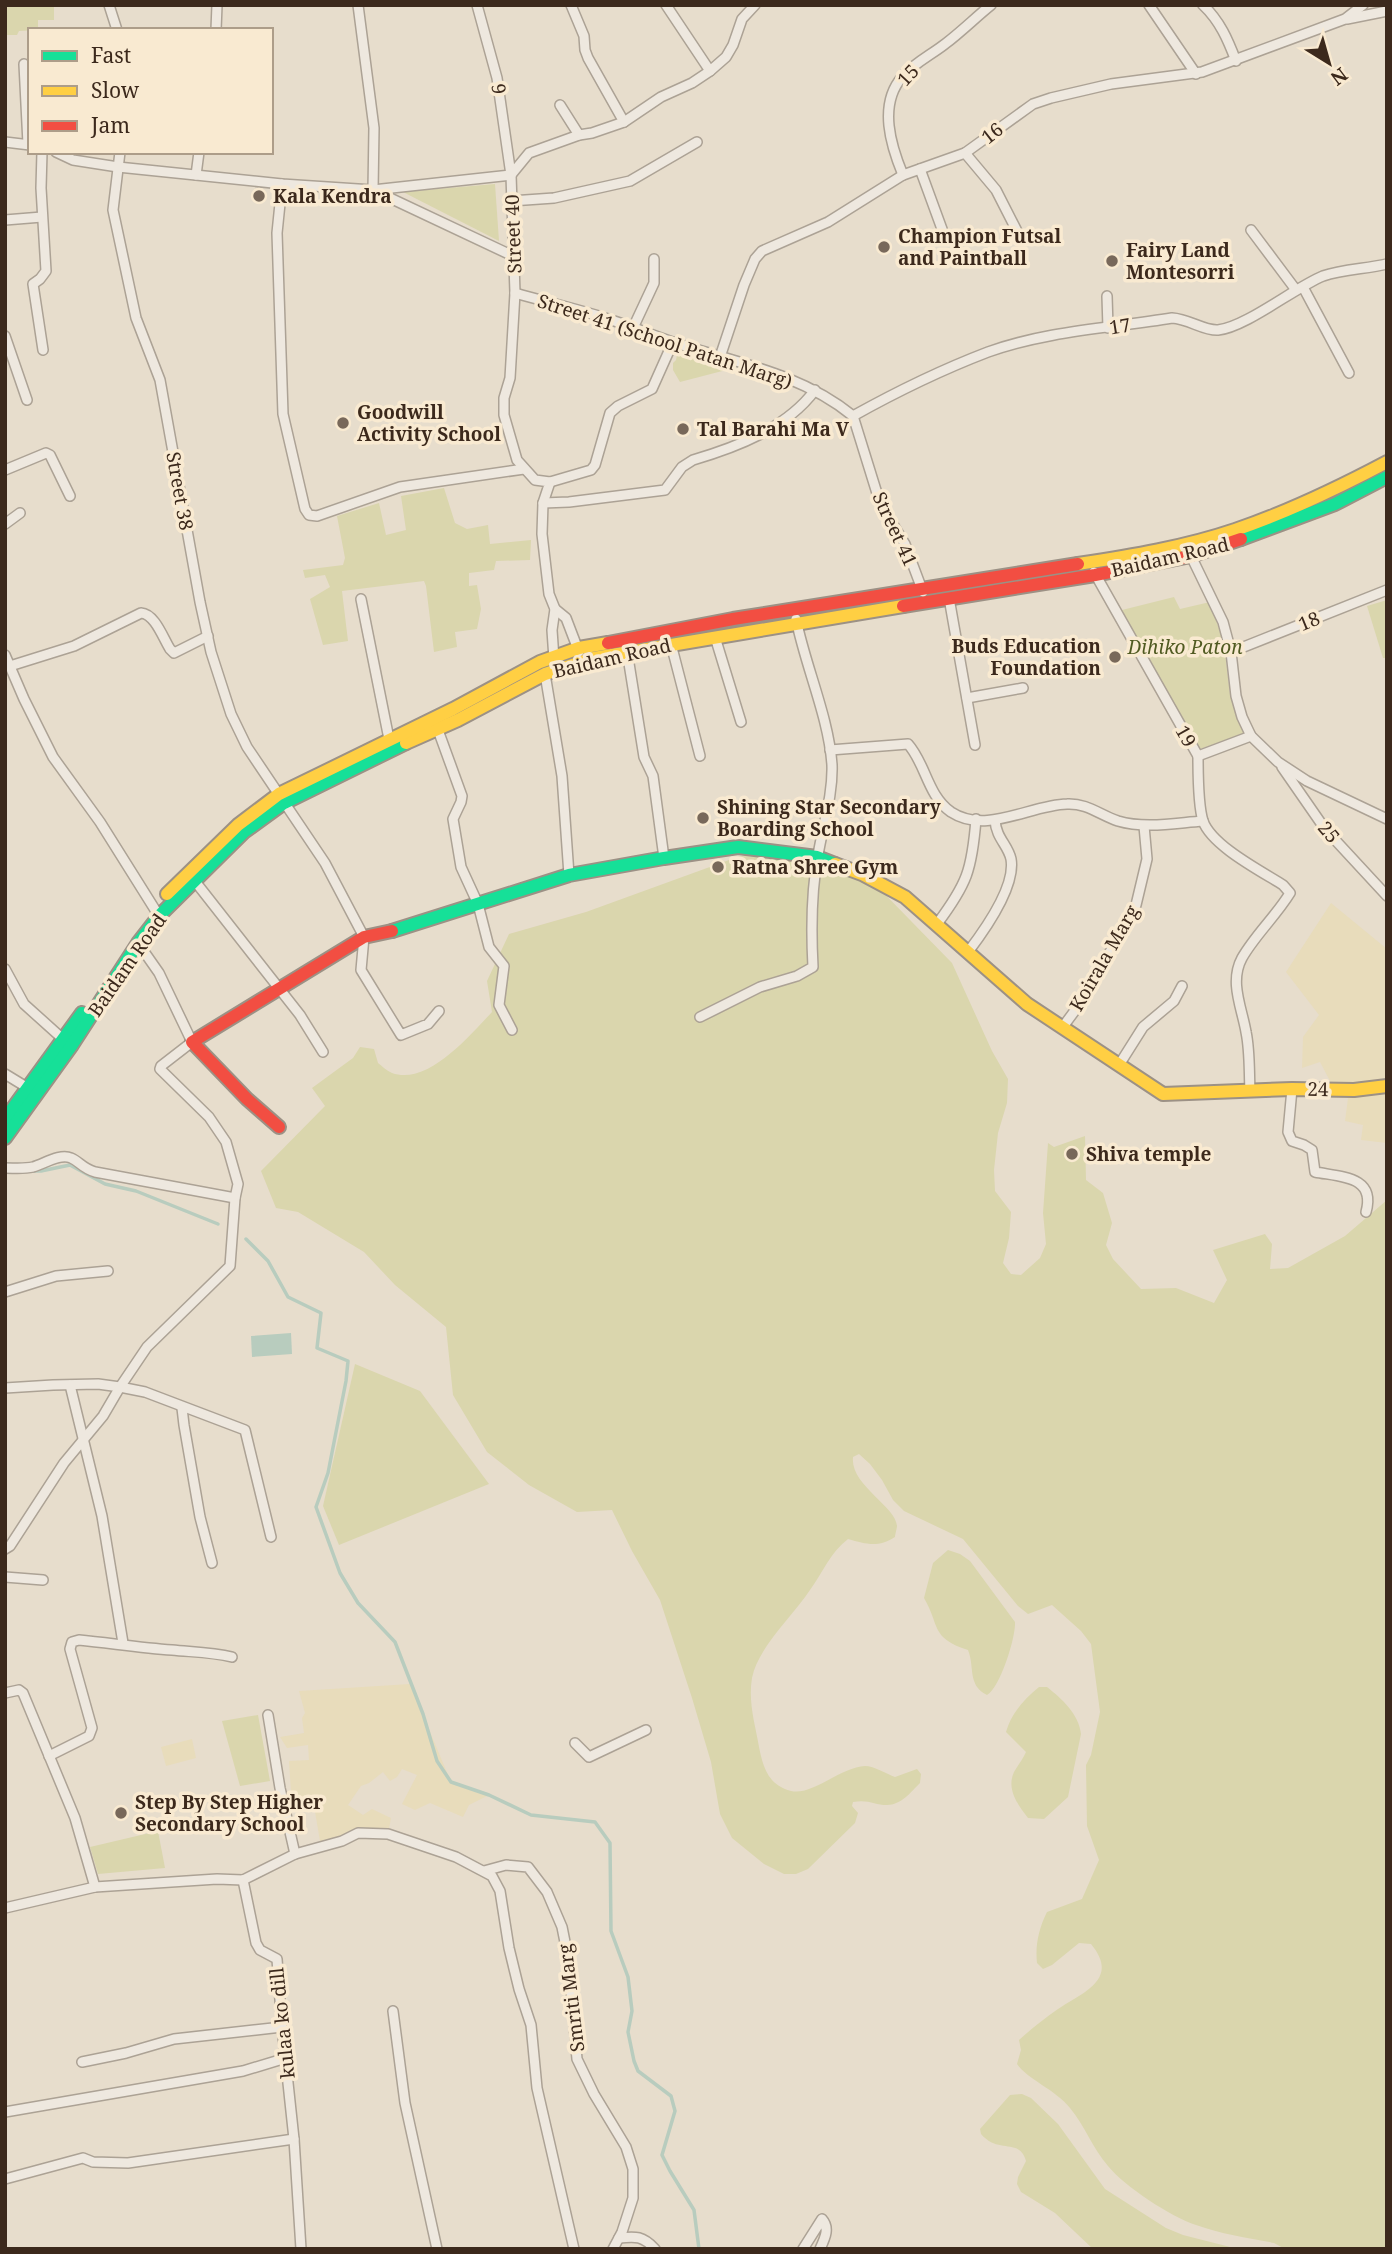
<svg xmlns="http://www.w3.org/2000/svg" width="1392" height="2254" font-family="'Noto Serif',serif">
<rect width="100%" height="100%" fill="#e7ddcc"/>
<!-- farmland -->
<g fill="#e8dcbb">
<polygon points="1331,903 1387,949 1387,1143 1361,1140 1363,1125 1345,1121 1348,1098 1324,1097 1330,1081 1320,1062 1302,1068 1303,1037 1319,1015 1286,972"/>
<polygon points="410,1684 451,1782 489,1795 469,1805 463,1817 430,1803 415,1810 402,1804 417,1775 402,1769 397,1777 390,1781 383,1772 369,1783 361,1786 348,1805 363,1815 372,1809 391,1818 388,1834 358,1833 321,1847 314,1806 292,1808 289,1761 309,1760 308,1745 287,1748 280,1737 304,1733 302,1718 305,1713 299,1691"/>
<polygon points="192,1739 196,1758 166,1766 161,1747"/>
</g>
<!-- green -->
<g fill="#dad6ad">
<polygon points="5,5 54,5 54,20 38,20 38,30 19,31 17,35 5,35"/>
<polygon points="495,184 499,241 403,192"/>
<polygon points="683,353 703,358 730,369 680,382 673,370 673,363 676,360 677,355"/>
<polygon points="444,488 455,523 467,529 488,525 490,544 531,540 530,560 496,561 494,570 469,573 469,586 477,585 481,609 477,629 455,632 457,647 434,652 426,586 424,581 342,591 348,641 323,645 310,599 330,587 325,575 305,578 303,570 343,565 345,558 337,516 379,503 386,535 406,530 401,496"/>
<polygon points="1174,597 1180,609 1210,602 1220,632 1225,653 1230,694 1244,734 1197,750 1122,610"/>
<polygon points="1387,600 1387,658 1383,658 1367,606"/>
<path d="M 740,856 L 799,858 L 824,870 L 871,880 L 952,963 L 992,1051 L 1008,1079 L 1007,1103 L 998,1133 L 994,1170 L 995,1191 L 1011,1212 L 1009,1238 L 1003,1263 L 1011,1274 L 1021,1275 L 1040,1258 L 1046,1244 L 1043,1213 L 1048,1143 L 1054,1147 L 1085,1136 L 1086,1180 L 1103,1193 L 1112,1223 L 1106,1245 L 1113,1259 L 1141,1289 L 1176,1288 L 1214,1303 L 1227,1280 L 1213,1250 L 1265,1234 L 1272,1244 L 1270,1269 L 1288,1268 L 1345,1236 L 1387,1200 L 1387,2249 L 1285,2249 L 1274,2243 C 1248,2238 1221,2234 1196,2225 C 1171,2217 1124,2186 1108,2166 C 1093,2149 1085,2126 1070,2108 C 1056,2090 1027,2079 1017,2064 L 1021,2050 L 1019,2040 C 1031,2029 1044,2019 1058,2009 C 1084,1992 1120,1979 1091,1944 L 1079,1943 L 1052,1965 L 1043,1969 L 1037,1963 C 1035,1945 1039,1928 1047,1912 L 1082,1899 L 1099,1860 L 1087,1826 L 1086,1765 L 1091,1755 L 1100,1712 L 1091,1644 L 1081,1631 L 1052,1605 L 1028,1614 L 1018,1606 L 963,1539 L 904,1511 L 893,1500 L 882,1480 L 870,1464 L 859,1454 L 853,1457 C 850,1485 896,1506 897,1526 C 897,1528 895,1535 895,1537 C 878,1548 866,1544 848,1539 C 830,1553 823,1572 810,1590 C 793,1616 758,1647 752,1678 C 748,1702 755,1724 759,1747 C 763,1767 768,1785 791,1791 C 812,1796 841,1767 865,1766 C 874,1766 887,1774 895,1777 L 917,1769 L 921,1774 L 920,1783 C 911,1792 901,1805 887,1805 C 875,1805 868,1799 853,1802 L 852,1806 L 858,1813 L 855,1823 L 808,1869 L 796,1874 L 784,1874 L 764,1864 L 732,1838 L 720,1814 L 711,1762 L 692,1698 L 660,1600 L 632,1551 L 612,1510 L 577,1512 L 529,1485 L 487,1452 L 453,1395 L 446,1327 L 395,1285 L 364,1252 L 298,1212 L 276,1208 L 261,1171 L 325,1106 L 312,1088 L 353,1058 L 360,1047 L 374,1049 L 378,1063 C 382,1066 387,1071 392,1073 C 428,1086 470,1035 492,1012 L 487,981 L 509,934 L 586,912 Z"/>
<polygon points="355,1364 420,1391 489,1484 339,1545 323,1506"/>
<path d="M 948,1550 L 960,1554 L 970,1561 L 1015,1622 C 1016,1637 1000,1688 987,1695 C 967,1685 975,1667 968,1650 C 930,1638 940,1625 924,1598 L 933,1563 Z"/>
<path d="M 1039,1687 L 1047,1687 C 1062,1699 1079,1714 1081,1734 L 1068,1797 L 1044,1819 L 1028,1818 C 1018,1805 1006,1789 1014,1772 C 1018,1765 1023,1759 1026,1752 L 1006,1732 C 1011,1714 1024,1699 1039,1687 Z"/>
<polygon points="258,1715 270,1781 240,1786 222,1721"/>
<polygon points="158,1831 165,1868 98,1874 90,1847"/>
<path d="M 1022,2094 L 1031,2098 L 1058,2124 L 1105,2189 L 1166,2228 L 1183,2235 L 1238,2249 L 1093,2249 L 1055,2213 L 1021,2192 L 1017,2184 L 1018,2177 L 1026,2161 C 1019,2137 999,2155 981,2134 L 980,2129 L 1010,2095 Z"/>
</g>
<!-- water -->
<polygon fill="#b8ccbe" points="291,1333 292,1354 252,1357 251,1336"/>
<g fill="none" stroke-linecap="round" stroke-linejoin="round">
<!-- stream -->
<g stroke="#b8ccbe" stroke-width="3.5">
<polyline points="30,1171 41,1171 70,1165 105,1184 136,1191 218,1224"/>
<polyline points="246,1239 268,1261 288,1297 321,1313 317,1348 348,1361 346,1381 328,1473 316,1507 340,1573 358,1603 395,1642 423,1714 437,1761 451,1782 489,1795 531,1815 595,1822 610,1843 611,1931 628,1977 632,2011 628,2032 634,2061 638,2071 671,2096 675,2111 662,2155 670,2171 694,2210 699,2249"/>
</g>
<!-- street casing -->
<g stroke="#aca295" stroke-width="12">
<g id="street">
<polyline points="109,5 117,30"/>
<polyline points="358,5 374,128 373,190 513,256"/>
<polyline points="477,5 497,78 511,175 515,293 510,378 504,398 504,415 517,460 535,480 550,482 543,503 542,534 549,594 555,609 552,630 554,659"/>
<polyline points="571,5 584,36 585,50 588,58 624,122"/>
<polyline points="666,5 710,71"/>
<polyline points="1149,5 1196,74"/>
<path d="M 1203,5 C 1220,21 1228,40 1236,61"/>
<polyline points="1347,19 1387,11"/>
<polyline points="216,30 217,5"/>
<polyline points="24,64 28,144"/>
<polyline points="560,105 579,135"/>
<polyline points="5,142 30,145"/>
<polyline points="42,152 41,188 46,271 40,279 33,284 43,350"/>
<polyline points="56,152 73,160 118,167 282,184 373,190 511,175 529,153 579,135 592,133 624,122 661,97 692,83 710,71 726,57 733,45 742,19 755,5"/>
<polyline points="120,152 113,210 136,318 160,380 200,602 211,652 231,714 247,747 325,863 364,937 361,970 401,1035 428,1024 439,1011"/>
<polyline points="965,153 996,190 1021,239"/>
<polyline points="920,169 946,240"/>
<polyline points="196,175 199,152"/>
<path d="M 903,175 C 891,146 878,105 902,77 C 914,63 931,55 945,44 C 961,32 976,17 991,5"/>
<polyline points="282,184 277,233 283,414 305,509 309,515 317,516 400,487 524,469"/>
<polyline points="511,201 554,198 630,181 697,142"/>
<polyline points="5,220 42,217"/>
<polyline points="1251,230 1296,290"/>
<polyline points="1303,287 1349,373"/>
<path d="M 515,293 C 546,302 578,309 608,319 C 634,327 659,338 685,346 C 744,364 804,376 853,416"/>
<polyline points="1107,296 1108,328"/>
<polyline points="633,328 654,283 654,259"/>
<polyline points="5,336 27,400"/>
<polyline points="720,357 744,285 755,259 762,251 828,222 903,175 965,153 1033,104 1051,98 1111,84 1202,72 1345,19 1363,5"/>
<path d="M 853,416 C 896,392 941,370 988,352 C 1046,331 1111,328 1172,318 C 1189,319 1204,331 1218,330 C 1246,327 1294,288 1323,276 C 1343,269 1366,269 1387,264"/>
<polyline points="853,416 880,503 905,544 923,592"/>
<polyline points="5,470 46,453 50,455 70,496"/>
<polyline points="550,482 591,470 595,465 610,413 618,406 652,389 673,342"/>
<path d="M 543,503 L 569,502 L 665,490 L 682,467 L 693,460 C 737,447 787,428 815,390"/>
<polyline points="5,524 20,513"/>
<polyline points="1191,556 1223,622 1231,652 1236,696 1242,717 1251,736"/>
<polyline points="1094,572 1198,756 1251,736 1278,762 1307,781 1387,819"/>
<polyline points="949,598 975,745"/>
<polyline points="361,599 389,739"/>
<polyline points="555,609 566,618 579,652"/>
<polyline points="715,637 741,722"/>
<polyline points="671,644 700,756"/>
<polyline points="627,651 644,757 653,776 664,858"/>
<polyline points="1231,652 1387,590"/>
<polyline points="5,655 24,699 53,757 100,822 159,916"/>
<path d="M 10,666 L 74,646 L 141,613 C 155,614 163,638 170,649 L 174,653 L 208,636"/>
<polyline points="545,674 562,776 569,875"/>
<polyline points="967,698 1023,688"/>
<polyline points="438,730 462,796 461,802 453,819 461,867 478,904 489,947 504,966 499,1005 512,1030"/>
<path d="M 830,750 L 908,744 C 926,764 927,795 951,812 C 986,835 1030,805 1067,804 C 1087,803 1100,815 1118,821 C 1145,829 1175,823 1203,821"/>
<path d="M 1198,756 C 1198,773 1198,805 1203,821 C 1212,846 1261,871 1283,885 L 1290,893 C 1276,916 1255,935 1242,958 C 1229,982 1242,1008 1246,1032 C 1250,1051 1249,1071 1250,1091"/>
<polyline points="1282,767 1325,829 1387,896"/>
<polyline points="194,880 300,1015 323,1052"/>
<path d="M 937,924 C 967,884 972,870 976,819"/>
<path d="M 968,952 C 984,931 1016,887 1011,859 C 1008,845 996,838 995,820"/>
<polyline points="5,969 24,1004 64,1040"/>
<path d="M 700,1017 L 760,987 L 797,976 L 813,967 C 811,930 811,892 818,855 C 823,825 833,795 832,765 C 829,718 805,665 796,619"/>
<polyline points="1062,1028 1085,997 1136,905 1147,859 1144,826"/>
<polyline points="1119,1065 1143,1027 1174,1001 1182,986"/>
<polyline points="5,1074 28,1088"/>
<path d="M 1292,1089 L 1288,1132 L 1292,1141 L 1304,1145 L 1312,1150 L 1315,1172 C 1341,1177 1376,1176 1366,1212"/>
<path d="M 5,1168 C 15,1168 24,1169 33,1167 C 44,1164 60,1153 71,1158 C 79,1161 82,1168 95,1172 L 235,1198"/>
<polyline points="5,1292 56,1276 108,1271"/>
<polyline points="70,1385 102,1516 123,1643"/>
<polyline points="5,1388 53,1385 98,1384 120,1387 145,1392 245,1430 271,1537"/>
<polyline points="182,1408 184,1425 200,1517 212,1563"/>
<polyline points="5,1549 10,1546 64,1463 103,1416 120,1387 147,1347 230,1266 235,1198 238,1184 226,1142 209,1117 160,1069 161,1066 192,1042 159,973 138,943"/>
<polyline points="5,1577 43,1580"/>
<polyline points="5,1693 19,1690 23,1693 75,1818 95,1887"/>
<polyline points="268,1715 280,1788 295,1854"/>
<polyline points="575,1743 589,1757 646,1730"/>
<path d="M 49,1756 L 89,1736 L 92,1728 L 70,1649 L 72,1642 L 79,1640 C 110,1643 141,1648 172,1650 C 192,1652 212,1652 232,1657"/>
<polyline points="484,1871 506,1865 528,1867 547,1892 562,1927 568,1957 577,2059 594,2094 626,2147 633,2169 633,2198 622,2232 613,2249"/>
<polyline points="243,1880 295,1854 342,1841 358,1833 388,1834 456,1857 492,1876 500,1891 509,1948 519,1989 531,2025 537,2088 574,2249"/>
<polyline points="243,1880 256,1943 260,1950 277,1959 282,2027 294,2139 301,2249"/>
<polyline points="5,1908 95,1887 217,1879 243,1880"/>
<polyline points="393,2011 405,2103 437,2249"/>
<polyline points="82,2062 126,2053 174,2039 282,2027"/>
<polyline points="5,2112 243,2071 286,2058"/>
<polyline points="5,2179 83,2158 93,2162 128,2163 294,2139"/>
<path d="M 619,2238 C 636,2236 643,2236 655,2249"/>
<path d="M 803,2249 L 822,2219 C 830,2228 825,2238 820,2249"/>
</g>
</g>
<!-- fast casing -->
<g stroke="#9c9185" stroke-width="16">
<g id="fast">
<polyline points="1241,539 1335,504 1387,477"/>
<polyline points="392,931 569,875 664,858 738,847 817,857 835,864"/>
<polyline points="5,1119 82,1013"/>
<polyline points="5,1138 72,1045 138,943 159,916 244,832 284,803 406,743"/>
</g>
</g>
<!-- slow casing -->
<g stroke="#9c9185" stroke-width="16">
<g id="slow">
<path d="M 1078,564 C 1131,556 1185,547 1235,530 C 1288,512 1338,488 1387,462"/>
<polyline points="406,743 458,720 545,674 594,658 903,606"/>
<polyline points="835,864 862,874 905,897 1027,1004 1163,1094 1292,1089 1354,1090 1387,1086"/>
<polyline points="167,894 238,825 279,794 453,709 540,662 579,648 608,643"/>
</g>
</g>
<!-- jam casing -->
<g stroke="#9c9185" stroke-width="16">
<g id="jam">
<polyline points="903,606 1095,575 1191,556 1241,539"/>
<polyline points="608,643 733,619 1078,564"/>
<polyline points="279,1127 247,1099 192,1042 364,937 392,931"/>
</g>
</g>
<!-- street -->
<use href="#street" stroke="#eee8df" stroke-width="9"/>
<!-- fast -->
<use href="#fast" stroke="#16e098" stroke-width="12"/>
<!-- slow -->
<use href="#slow" stroke="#ffcf43" stroke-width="12"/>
<!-- jam -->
<use href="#jam" stroke="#f24e42" stroke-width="12"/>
</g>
<!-- markers -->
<g fill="#78685a" stroke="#f9ead1" stroke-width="2.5">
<circle cx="259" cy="196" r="7"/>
<circle cx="884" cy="247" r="7"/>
<circle cx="1112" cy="261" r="7"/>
<circle cx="343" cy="423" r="7"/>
<circle cx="683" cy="429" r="7"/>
<circle cx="1115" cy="657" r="7"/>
<circle cx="703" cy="818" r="7"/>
<circle cx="718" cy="867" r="7"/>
<circle cx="1072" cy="1154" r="7"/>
<circle cx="121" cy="1813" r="7"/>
</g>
<g text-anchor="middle" stroke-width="7" stroke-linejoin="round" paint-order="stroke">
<!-- street labels -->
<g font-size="19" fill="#3c291c" stroke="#f9ead1">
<text transform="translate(908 75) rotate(-47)" y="7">15</text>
<text transform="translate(499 89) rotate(81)" y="7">9</text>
<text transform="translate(992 133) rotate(-38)" y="7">16</text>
<text transform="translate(513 234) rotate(-92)" y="7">Street 40</text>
<text transform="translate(1120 326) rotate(-9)" y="7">17</text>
<text transform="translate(665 341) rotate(18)" y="7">Street 41 (School Patan Marg)</text>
<text transform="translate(180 491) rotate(80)" y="7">Street 38</text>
<text transform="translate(895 529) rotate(65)" y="7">Street 41</text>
<text transform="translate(1170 557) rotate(-13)" y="7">Baidam Road</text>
<text transform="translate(1309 621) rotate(-22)" y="7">18</text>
<text transform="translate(612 658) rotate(-13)" y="7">Baidam Road</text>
<text transform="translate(1186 736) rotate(60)" y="7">19</text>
<text transform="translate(1329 832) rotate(50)" y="7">25</text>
<text transform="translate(1104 958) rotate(-60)" y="7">Koirala Marg</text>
<text transform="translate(127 965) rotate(-55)" y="7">Baidam Road</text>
<text transform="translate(1318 1089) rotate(1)" y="7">24</text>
<text transform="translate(571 1998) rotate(-97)" y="7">Smriti Marg</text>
<text transform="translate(282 2023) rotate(-96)" y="7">kulaa ko dill</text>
</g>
<!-- poi labels -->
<g font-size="19" font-weight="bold" fill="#3c291c" stroke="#f9ead1" text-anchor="start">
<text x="273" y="203">Kala Kendra</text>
<text x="898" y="243">Champion Futsal<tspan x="898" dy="22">and Paintball</tspan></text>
<text x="1126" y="257">Fairy Land<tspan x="1126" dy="22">Montesorri</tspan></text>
<text x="357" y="419">Goodwill<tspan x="357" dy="22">Activity School</tspan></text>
<text x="697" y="436">Tal Barahi Ma V</text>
<text x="1101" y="653" text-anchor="end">Buds Education<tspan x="1101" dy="22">Foundation</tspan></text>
<text x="717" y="814">Shining Star Secondary<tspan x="717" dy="22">Boarding School</tspan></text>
<text x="732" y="874">Ratna Shree Gym</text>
<text x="1086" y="1161">Shiva temple</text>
<text x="135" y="1809">Step By Step Higher<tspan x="135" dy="22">Secondary School</tspan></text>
</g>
<!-- park labels -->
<g font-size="19" font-style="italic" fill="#505a21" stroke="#f9ead1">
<text x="1185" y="654">Dihiko Paton</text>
</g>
</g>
<!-- border -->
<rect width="1392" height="2254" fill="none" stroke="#3c291c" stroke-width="14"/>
<!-- legend -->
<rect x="28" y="28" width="245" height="126" fill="#f9ead1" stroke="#ad9d89" stroke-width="2"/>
<rect x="42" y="51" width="35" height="10" fill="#16e098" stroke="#ad9d89" stroke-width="2"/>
<text x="91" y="63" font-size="21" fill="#3c291c">Fast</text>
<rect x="42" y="86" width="35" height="10" fill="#ffcf43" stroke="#ad9d89" stroke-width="2"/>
<text x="91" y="98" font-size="21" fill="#3c291c">Slow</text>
<rect x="42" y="121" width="35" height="10" fill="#f24e42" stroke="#ad9d89" stroke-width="2"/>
<text x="91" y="133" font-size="21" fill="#3c291c">Jam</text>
<!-- north arrow -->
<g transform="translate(1329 63) rotate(143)" stroke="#f9ead1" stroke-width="5" paint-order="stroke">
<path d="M0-5L12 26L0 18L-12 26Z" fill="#3c291c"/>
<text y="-10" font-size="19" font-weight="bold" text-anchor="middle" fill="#3c291c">N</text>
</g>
</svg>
